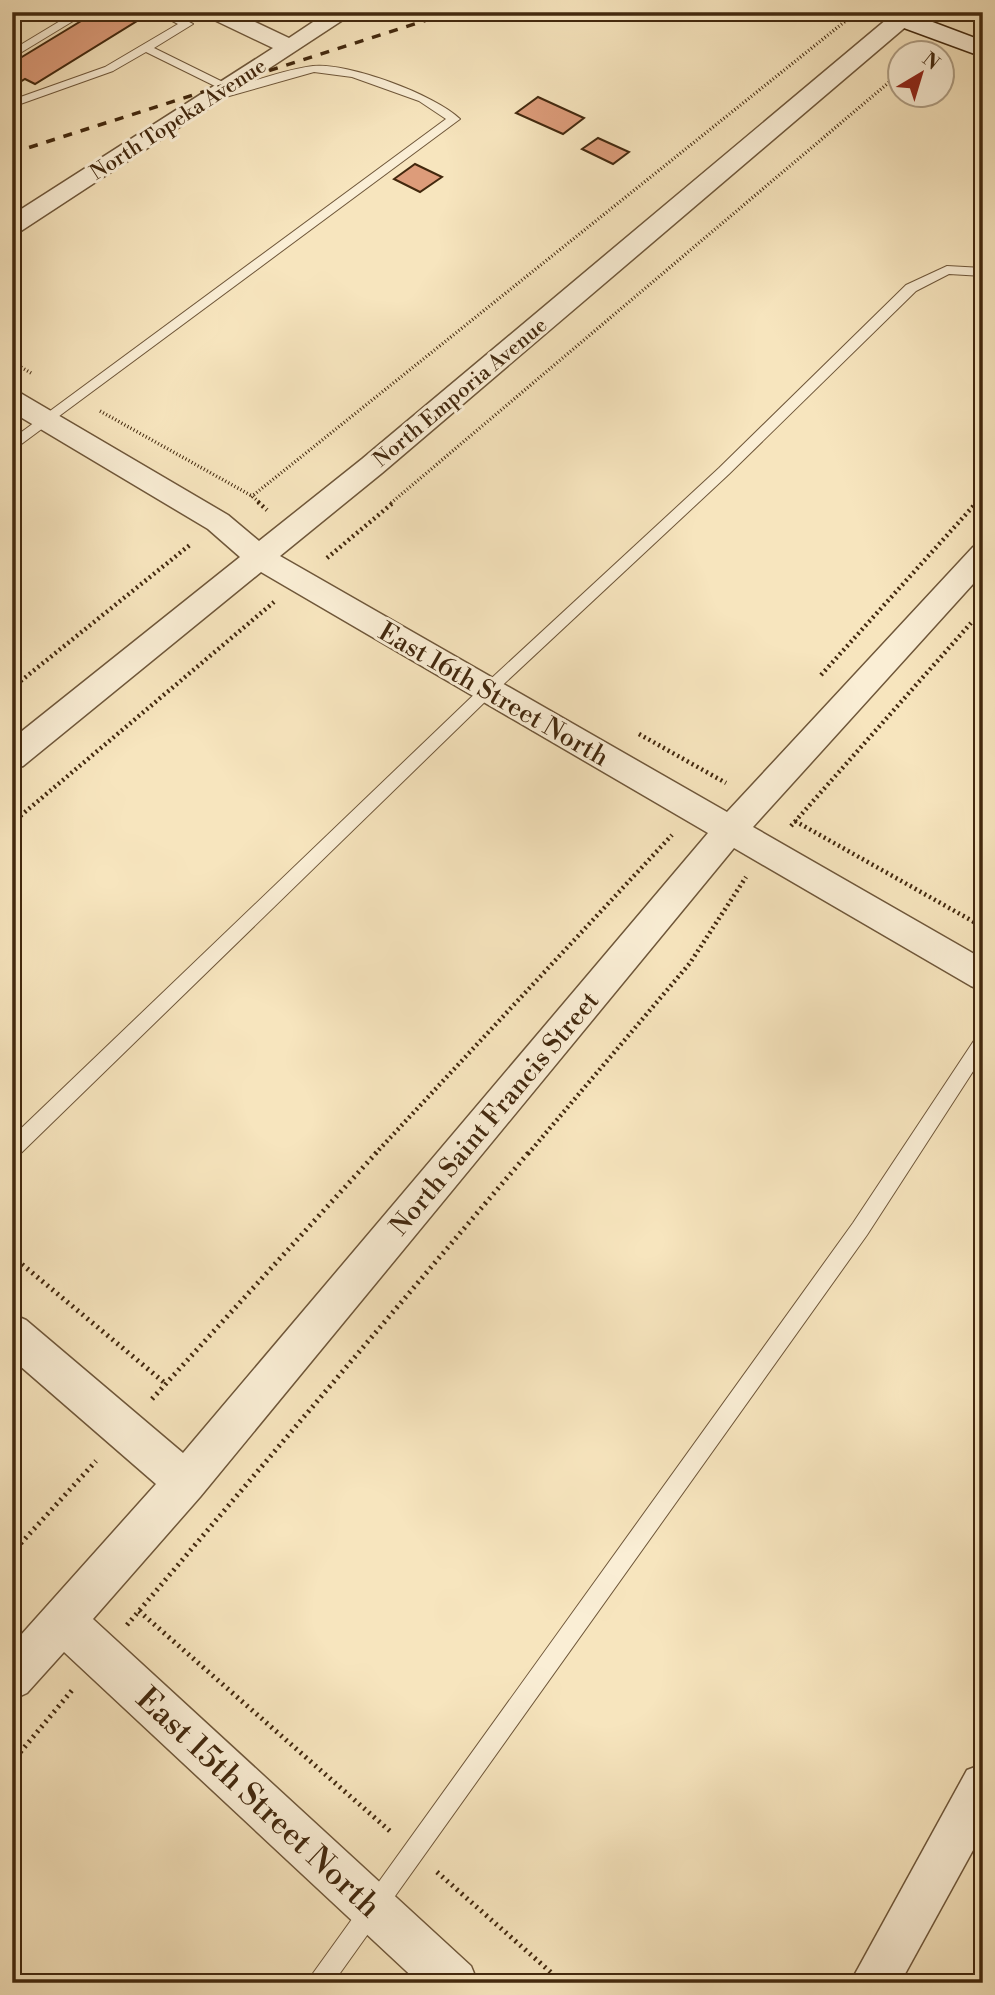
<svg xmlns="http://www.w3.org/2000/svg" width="995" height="1995" font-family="'Libre Bodoni',serif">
<rect width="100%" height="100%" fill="#f7e5be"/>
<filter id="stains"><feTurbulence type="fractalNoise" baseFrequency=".00286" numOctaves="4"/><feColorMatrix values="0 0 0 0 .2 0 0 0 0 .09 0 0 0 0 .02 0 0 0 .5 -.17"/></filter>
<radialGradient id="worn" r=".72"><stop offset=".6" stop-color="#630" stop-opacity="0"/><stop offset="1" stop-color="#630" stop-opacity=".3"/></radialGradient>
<!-- building -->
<g fill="#dd9c7a" stroke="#42280e" stroke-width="2">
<polygon points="96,12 137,12 145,16 35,84 25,79 12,87 12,63"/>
<polygon points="538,97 584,118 563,134 516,113"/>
<polygon points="598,138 629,152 613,164 582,149"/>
<polygon points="415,164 442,177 420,192 394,179"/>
</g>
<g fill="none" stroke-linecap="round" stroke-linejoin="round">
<!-- lane casing -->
<g stroke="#6f573a" stroke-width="2">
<g id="lane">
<polygon points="75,12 88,12 12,58 12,50"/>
<path d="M 155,12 L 170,12 L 193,24 L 154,48 L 233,87 C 259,80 287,69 313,66 C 347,62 436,95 460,119 L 12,451 L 12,439 L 446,119 L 419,101 L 352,77 L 314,72 L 215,100 L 209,96 L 211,94 L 223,90 L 146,52 L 113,71 L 12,107 L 12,100 L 105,67 L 178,24 Z"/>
<polygon points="241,12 254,12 239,23 231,23 231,19"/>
<polygon points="947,266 983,268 983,276 949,274 916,291 729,474 493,694 19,1155 12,1157 12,1137 483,686 719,468 906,285"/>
<polygon points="983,1033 983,1056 867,1235 333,1983 306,1983 853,1223 977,1036"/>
</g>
</g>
<!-- street casing -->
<g stroke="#6f573a" stroke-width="3">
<g id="street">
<polygon points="205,12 234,12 289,38 328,12 355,12 21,231 12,234 12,215 273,48 208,17"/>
<polygon points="901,12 909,14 912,19 909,24 382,473 280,556 727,812 973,547 983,544 983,573 753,827 983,959 983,991 971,986 734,848 200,1497 93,1619 471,1966 478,1983 419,1983 64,1652 27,1693 12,1700 12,1645 156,1484 12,1359 12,1314 26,1320 183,1453 708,833 261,572 23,766 12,769 12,739 240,557 208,529 12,412 12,391 22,394 228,515 259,541 362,459 893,14"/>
<polygon points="983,1764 983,1832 900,1983 850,1983 967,1770"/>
</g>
</g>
<!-- secondary casing -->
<g stroke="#42280e" stroke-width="3">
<polygon id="secondary" points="871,12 906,12 983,41 983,57 874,17"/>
</g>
<!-- path-far2 -->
<g stroke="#42280e" stroke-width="3.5" stroke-dasharray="1 2.5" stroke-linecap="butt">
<polyline points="980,12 983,13"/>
<polyline points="12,362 31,373"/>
<polyline points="100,411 252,496 260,503"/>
<polyline points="251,497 848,19"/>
<polyline points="391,503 900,73"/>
<polyline points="975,503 983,495"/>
</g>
<!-- path-far1 -->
<g stroke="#42280e" stroke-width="4.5" stroke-dasharray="2 3.5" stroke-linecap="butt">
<polyline points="258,502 267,510"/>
<polyline points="327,558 394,502"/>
<polyline points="821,675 977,502"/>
<polyline points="12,688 191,544"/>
<polyline points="639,734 726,783"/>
<polyline points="795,821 983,927"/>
<polyline points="12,823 274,602"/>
<polyline points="791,826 971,623"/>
<polyline points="375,1154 672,835"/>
<polyline points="528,1154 690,963 746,877"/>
</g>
<!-- path -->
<g stroke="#42280e" stroke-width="5" stroke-dasharray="2 4.5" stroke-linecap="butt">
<polyline points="12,1256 166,1384"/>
<polyline points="152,1399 377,1152"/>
<polyline points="12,1553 96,1461"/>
<polyline points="139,1611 391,1832"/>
<polyline points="127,1625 529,1152"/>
<polyline points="12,1762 74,1688"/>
<polyline points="437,1872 563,1983"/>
</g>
<!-- lane -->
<use href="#lane" fill="#faeed5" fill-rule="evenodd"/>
<!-- street -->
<use href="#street" fill="#faeed5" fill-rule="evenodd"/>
<!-- secondary -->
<use href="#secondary" fill="#faeed5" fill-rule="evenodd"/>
<!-- rail-far1 -->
<polyline stroke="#42280e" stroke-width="3.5" stroke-dasharray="9 9" stroke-linecap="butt" points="12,153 452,12"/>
<!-- rail -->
<polyline stroke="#42280e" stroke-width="6" stroke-dasharray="15 15" stroke-linecap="butt" points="980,1983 983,1978"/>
</g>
<g text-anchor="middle" stroke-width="6" stroke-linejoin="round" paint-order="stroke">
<!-- far-street labels -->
<g font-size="21" fill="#42280e" stroke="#faeed5">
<text transform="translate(178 119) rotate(-33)" y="7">North Topeka Avenue</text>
<text transform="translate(460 392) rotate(-40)" y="7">North Emporia Avenue</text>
</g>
<!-- street labels -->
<g font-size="26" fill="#42280e" stroke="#faeed5">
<text transform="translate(494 694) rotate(30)" y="9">East 16th Street North</text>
<text transform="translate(494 1113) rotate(-50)" y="9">North Saint Francis Street</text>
</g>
<!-- near-street labels -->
<g font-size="32" fill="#42280e" stroke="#faeed5">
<text transform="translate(259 1802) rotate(43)" y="11">East 15th Street North</text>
</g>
</g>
<!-- margin -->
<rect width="995" height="1995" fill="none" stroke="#f7e5be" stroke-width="42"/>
<rect x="14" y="14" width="967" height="1967" fill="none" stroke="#42280e" stroke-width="3.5"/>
<rect x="21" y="21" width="953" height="1953" fill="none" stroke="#42280e" stroke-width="2"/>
<!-- north arrow -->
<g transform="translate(921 74) rotate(38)"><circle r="33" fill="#faeed5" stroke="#b09f85" stroke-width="2"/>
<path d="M0-5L12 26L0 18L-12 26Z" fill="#8f2418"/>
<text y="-10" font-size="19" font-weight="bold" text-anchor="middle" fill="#42280e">N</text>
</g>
<rect width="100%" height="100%" filter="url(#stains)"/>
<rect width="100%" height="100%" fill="url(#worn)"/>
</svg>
